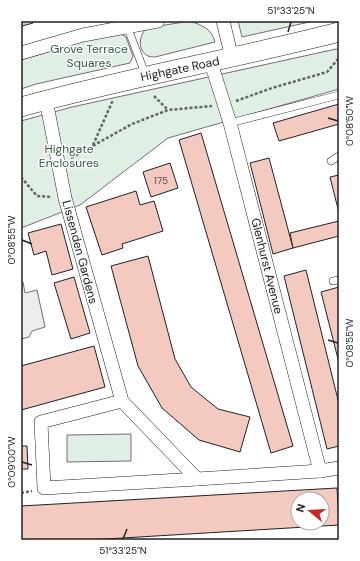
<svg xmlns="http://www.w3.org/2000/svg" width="360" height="561" font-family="'DM Sans',sans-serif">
<rect width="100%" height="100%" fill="#fff"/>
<!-- green -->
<g fill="#e0efe3" stroke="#6f6f6f">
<path d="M 190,21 C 203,26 211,28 215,42 L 155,57 C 153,57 151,57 148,56 C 138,52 138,35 147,28 Z"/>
<polygon points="238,21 314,21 242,37"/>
<polygon points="121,34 126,37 133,56 130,63 36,84 21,89 21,60 87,40"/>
<polygon points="336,49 339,50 339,89 168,138 80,205 21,228 21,121 72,107"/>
<polygon points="131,434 131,461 67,462 67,435"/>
</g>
<!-- parking -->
<polygon fill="#ededed" stroke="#6f6f6f" points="23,282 25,293 37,290 45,327 32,331 29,337 21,339 21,283"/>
<!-- building -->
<g fill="#f3c9c0" stroke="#222" fill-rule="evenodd">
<polygon points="21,21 33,21 33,23 22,26"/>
<polygon points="339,104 339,124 279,141 273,123"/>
<polygon points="201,133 293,446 271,453 179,140"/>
<polygon points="269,158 293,248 273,254 250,163"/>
<polygon points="170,163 178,188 151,197 143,172"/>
<polygon points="339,175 339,213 330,177"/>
<polygon points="136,191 140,205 154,201 163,231 122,244 123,248 102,255 86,207"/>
<polygon points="339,221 339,236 293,248 290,233"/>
<polygon points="61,224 73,269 52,275 46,251 34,255 28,233"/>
<polygon points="148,256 175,359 191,387 218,409 250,417 240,452 199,440 162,408 138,366 111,266"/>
<polygon points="306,270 339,404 339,446 327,449 284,276"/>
<polygon points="74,277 90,333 71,339 54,283"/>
<polygon points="339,287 339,363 321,292"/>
<polygon points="94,346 105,387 21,410 21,366"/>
<polygon points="21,446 27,446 28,469 21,469"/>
<path d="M 337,488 L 339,525 L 89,540 L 21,540 L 21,506 ZM 298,499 L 322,499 L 322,523 L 298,523 Z"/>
</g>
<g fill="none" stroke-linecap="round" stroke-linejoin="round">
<!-- lane casing -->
<g stroke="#222" stroke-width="8">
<g id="lane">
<polyline points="127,26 146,76"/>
<polyline points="230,123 339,95"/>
<polyline points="331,161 339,156"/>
<polyline points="333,281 339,280"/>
</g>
</g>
<!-- street casing -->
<g stroke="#222" stroke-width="14">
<g id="street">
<polyline points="223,21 232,58"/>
<polyline points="21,53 83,35 158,21"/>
<polyline points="211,63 230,123 320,471"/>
<polyline points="46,100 65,198 122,401 197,479 320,471 339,468"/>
<polyline points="122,401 41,422 44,488 197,479"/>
</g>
</g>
<!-- secondary casing -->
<g stroke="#222" stroke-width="20">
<path id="secondary" d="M 21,107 C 126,78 233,59 339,32"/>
</g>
<!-- path -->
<g stroke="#646464" stroke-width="2.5" stroke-dasharray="3 2" stroke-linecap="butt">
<polyline points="154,96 168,110"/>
<polyline points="236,101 272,88 327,72 339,58"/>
<polyline points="93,145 113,100"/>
<polyline points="71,158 132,124 168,110 212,106"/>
<polyline points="21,177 37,196 52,197"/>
<polyline points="21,493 32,491"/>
</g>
<!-- lane -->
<use href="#lane" stroke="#fff" stroke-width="7"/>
<!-- street -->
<use href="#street" stroke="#fff" stroke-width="13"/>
<!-- secondary -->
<use href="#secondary" stroke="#fff" stroke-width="19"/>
</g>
<!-- ticks -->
<path fill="none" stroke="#222" stroke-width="1.5" d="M 288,32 L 291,22M 328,118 L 338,121M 22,240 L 32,244M 328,340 L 338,343M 22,462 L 32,465M 123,539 L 127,529"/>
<g text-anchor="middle" stroke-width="3" stroke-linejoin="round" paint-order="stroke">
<!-- number labels -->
<g font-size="10" fill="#564c4a">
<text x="161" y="184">175</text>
</g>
<!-- park labels -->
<g font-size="12" fill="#2f5e38" stroke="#fff">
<text x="89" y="53">Grove Terrace<tspan x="89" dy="14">Squares</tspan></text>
<text x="69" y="153">Highgate<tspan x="69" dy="14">Enclosures</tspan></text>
</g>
<!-- street labels -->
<g font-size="12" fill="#222" stroke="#fff">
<text transform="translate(180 69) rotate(-12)" y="4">Highgate Road</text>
<text transform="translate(80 252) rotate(75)" y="4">Lissenden Gardens</text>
<text transform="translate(267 266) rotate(76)" y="4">Glenhurst Avenue</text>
</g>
</g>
<!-- border -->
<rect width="360" height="561" fill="none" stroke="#ffffff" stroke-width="44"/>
<!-- north arrow -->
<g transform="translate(310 511) rotate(288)"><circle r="19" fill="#ffffff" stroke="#a7a7a7"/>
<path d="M0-3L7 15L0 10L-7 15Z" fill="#c62828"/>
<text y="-6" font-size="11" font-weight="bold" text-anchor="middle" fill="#222222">N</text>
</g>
<rect x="22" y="22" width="316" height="517" fill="none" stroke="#222" stroke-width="1.5"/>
<g font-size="10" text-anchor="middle" fill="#222">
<text x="291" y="14">51°33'25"N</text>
<text transform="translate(349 121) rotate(-90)" y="4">0°08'50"W</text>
<text transform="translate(11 240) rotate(-90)" y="4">0°08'55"W</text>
<text transform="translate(349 343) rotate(-90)" y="4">0°08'55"W</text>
<text transform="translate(11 462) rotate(-90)" y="4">0°09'00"W</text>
<text x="123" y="554">51°33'25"N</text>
</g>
</svg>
